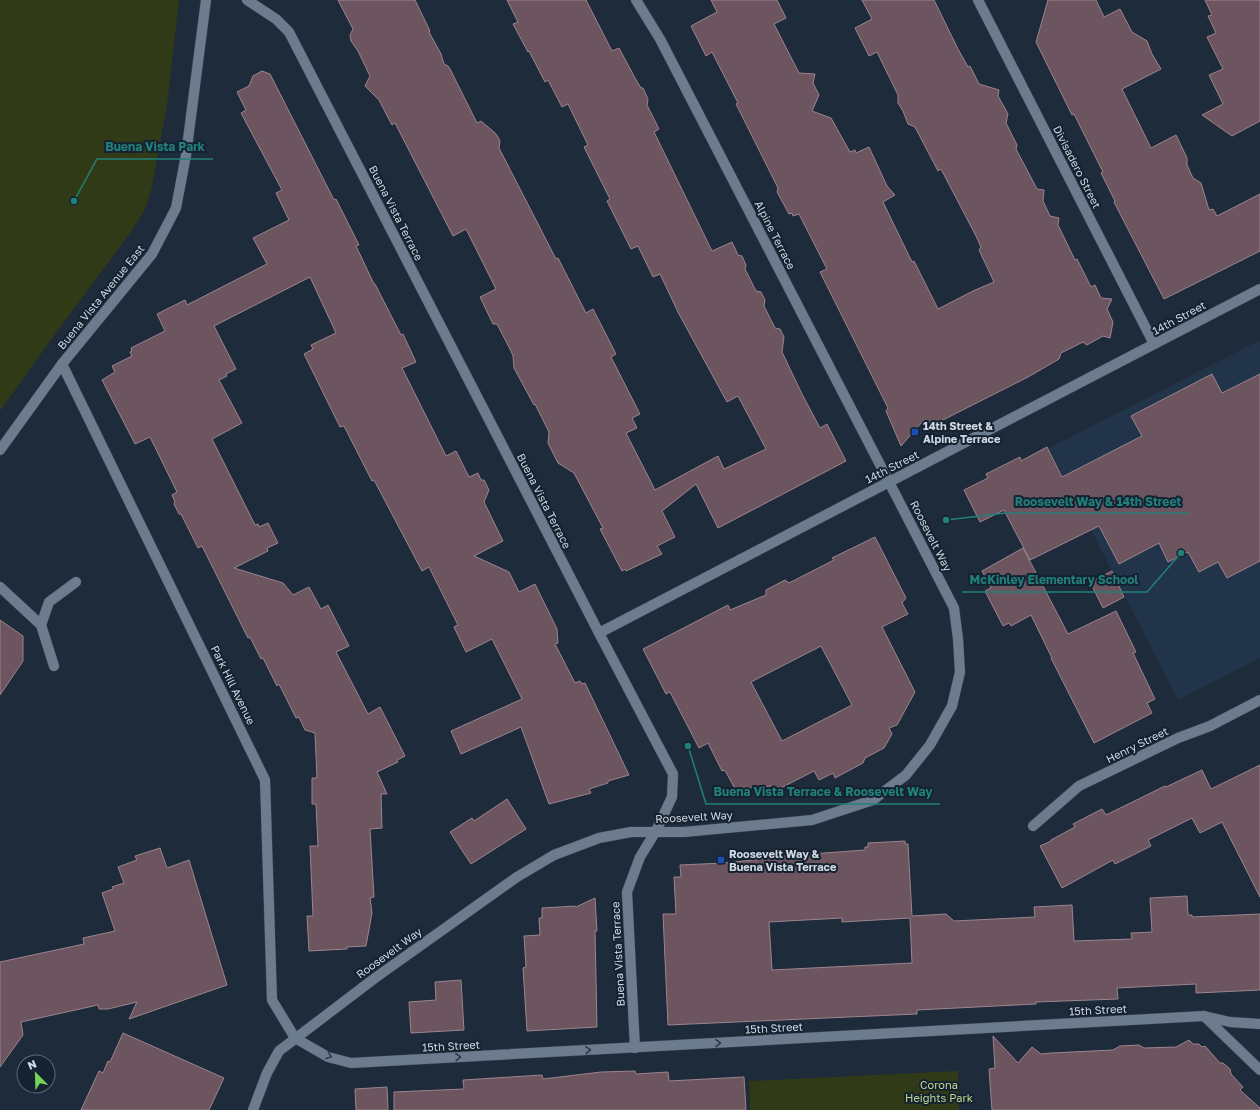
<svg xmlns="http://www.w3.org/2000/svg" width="1260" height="1110" font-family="'Golos Text',sans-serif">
<rect width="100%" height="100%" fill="#1e2b3b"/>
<!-- built -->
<polygon fill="#223449" points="1260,340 1260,658 1178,700 1049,448"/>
<!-- green -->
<g fill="#303a16">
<polygon points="0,0 179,0 167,105 151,191 144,212 130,233 45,348 0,411"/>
<polygon points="958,1071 959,1110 750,1110 749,1081"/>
</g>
<!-- building -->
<g fill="#6c555f" stroke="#9d848f" fill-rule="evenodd">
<polygon points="338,0 415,0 430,31 429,32 441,54 444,64 448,66 450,69 477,123 481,121 495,133 498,137 500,141 499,148 556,259 558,258 586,313 593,309 616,354 611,357 640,414 632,418 637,428 626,433 655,490 718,456 724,469 766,449 738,396 727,402 679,314 660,274 653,277 638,246 631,249 607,201 610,199 584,147 588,145 568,104 562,107 548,80 545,82 529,51 528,52 513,24 518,22 507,0 586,0 612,51 619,48 635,78 641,88 643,88 648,99 647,105 659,129 654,132 712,251 732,242 738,255 742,256 746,265 745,269 756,291 761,292 765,300 764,306 775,328 780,329 784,337 782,352 802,394 820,428 827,424 846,461 718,528 696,484 662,511 675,537 657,546 662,554 626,571 625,569 622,571 600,529 603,528 574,473 558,463 548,443 549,432 535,404 534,405 514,368 513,356 511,351 497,324 493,324 480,297 496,289 466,229 453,236 395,123 392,125 379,100 365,86 370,76 358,51 351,41 350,35 353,29"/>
<polygon points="711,0 777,0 786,18 774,24 799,73 815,74 813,83 819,95 812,111 831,118 850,152 855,150 856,153 869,147 887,186 895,195 883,202 912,262 914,261 938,309 973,291 994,282 979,250 981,247 976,236 941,169 938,171 915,127 908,124 903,111 898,103 898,95 877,52 869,56 855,28 872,19 862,0 934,0 958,49 968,67 970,66 979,84 999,90 998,96 1008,114 1006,123 1017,145 1016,149 1037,189 1044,190 1043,201 1050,216 1059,218 1058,225 1075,260 1077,259 1091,287 1095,285 1101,298 1112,299 1107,309 1113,322 1110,338 1103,336 1087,345 1083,342 1061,353 1059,359 1028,377 933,425 923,421 901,446 886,411 888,408 820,272 827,269 799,214 793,216 792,213 789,214 777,192 778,188 736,104 738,103 712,52 706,56 691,26 717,12"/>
<polygon points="1048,0 1096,0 1104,17 1120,9 1132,32 1147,41 1152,54 1161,69 1122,89 1151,148 1176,135 1187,158 1187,165 1193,178 1201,183 1209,210 1213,209 1217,216 1260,194 1260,251 1164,299 1114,202 1115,201 1101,173 1103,172 1074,114 1072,115 1036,42"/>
<polygon points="1205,0 1260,0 1260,121 1232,136 1202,115 1223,104 1209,75 1223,69 1207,37 1216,33 1208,16 1212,15"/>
<polygon points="262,71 270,74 334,200 336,199 359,245 356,246 374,284 375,284 401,335 403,334 416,362 402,368 446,456 456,451 469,477 478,473 481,480 484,480 489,490 484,502 503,541 474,556 509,572 519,592 535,584 557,629 558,643 555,644 575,683 580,681 582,684 585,683 629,775 608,781 608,783 589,789 591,793 549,804 521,727 461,754 451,731 522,699 492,639 466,652 454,627 458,625 429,567 422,571 374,480 372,481 344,426 340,427 304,354 313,349 311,345 336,333 310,277 214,326 236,369 226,374 227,376 219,380 242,423 212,439 255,525 258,524 259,527 268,523 278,543 267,548 268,551 234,568 283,583 293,595 309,587 321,609 328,605 349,646 336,652 368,714 380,707 405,756 397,760 398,762 377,772 387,794 381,794 382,828 370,829 374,897 370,898 372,913 366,946 347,947 347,949 309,951 307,916 313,916 310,846 318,846 316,804 312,804 312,778 317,778 315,733 305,730 299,717 296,718 279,684 277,686 263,658 261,659 250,637 248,638 202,546 198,548 181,514 179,514 174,504 175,502 172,495 177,492 150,437 135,444 102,380 115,372 112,366 132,356 130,352 132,351 131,348 165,331 157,314 185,300 187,305 267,264 253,238 289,220 276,193 282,190 241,113 246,110 237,92 249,86 253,76"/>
<polygon points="1212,374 1222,393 1260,374 1260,561 1227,578 1218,562 1199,572 1188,552 1168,562 1159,543 1119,564 1099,526 1030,560 1004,510 980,522 964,490 988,478 986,474 1020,457 1021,461 1047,447 1062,477 1142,436 1131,416"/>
<path d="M 875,537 L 906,598 L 902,603 L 908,614 L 882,627 L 915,692 L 897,725 L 889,728 L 892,734 L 884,748 L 865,758 L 863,763 L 835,778 L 833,773 L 819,780 L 814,771 L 775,791 L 772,786 L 735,789 L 726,772 L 724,770 L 722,771 L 708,743 L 699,748 L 670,692 L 666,694 L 643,649 L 728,605 L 730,610 L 766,595 L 766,590 L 785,580 L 789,583 L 834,560 L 832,558 ZM 821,646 L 852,705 L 782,741 L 751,682 Z"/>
<polygon points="1023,548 1068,634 1116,611 1136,652 1133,653 1155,699 1147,703 1152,713 1094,743 1051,658 1052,658 1031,615 1011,626 1009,623 1003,626 985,591 991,588 982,571"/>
<polygon points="1112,571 1124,597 1103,608 1090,582"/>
<polygon points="0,620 23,636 23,661 0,695"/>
<polygon points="1260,765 1260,897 1222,822 1200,833 1192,818 1148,840 1151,846 1115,864 1113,860 1062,888 1040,846 1051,841 1051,840 1075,827 1073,824 1102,809 1106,815 1165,786 1166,787 1202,770 1211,789"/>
<polygon points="507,799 526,829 471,864 450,832 472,818 474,821"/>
<path d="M 905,841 L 905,844 L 908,844 L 912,916 L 946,914 L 954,921 L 1035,917 L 1034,907 L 1072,905 L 1074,941 L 1132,939 L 1131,933 L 1152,932 L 1150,898 L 1187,896 L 1188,915 L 1192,915 L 1192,917 L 1260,914 L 1260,990 L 1196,993 L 1196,984 L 1117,988 L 1118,999 L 1036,1002 L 1036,1004 L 917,1010 L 917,1014 L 668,1025 L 663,914 L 676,914 L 674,877 L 681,877 L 680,865 L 723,863 L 784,857 L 784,856 L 865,850 L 865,847 L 868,847 L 868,843 ZM 842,918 L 842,922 L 910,918 L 912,963 L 772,970 L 769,922 Z"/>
<polygon points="160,848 167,868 189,860 227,985 129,1019 137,1002 108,1009 99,1009 98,1005 21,1022 23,1035 0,1067 0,962 84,944 83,938 115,931 102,893 113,889 112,887 124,883 118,867 137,860 135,856"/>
<polygon points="595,898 597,931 595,931 597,1027 527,1031 523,968 526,967 524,936 540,935 539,918 542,918 542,908 575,906 576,907"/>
<polygon points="461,980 464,1030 411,1033 409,1002 436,1000 435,982"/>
<polygon points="123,1033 224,1078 209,1110 81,1110 99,1071 103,1073 108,1061 110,1062"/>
<polygon points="993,1036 1018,1063 1032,1047 1041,1054 1051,1053 1113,1050 1120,1046 1139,1045 1144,1048 1176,1047 1189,1040 1193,1044 1199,1044 1202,1047 1205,1046 1220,1063 1223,1063 1230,1069 1231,1074 1243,1087 1240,1090 1260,1108 1260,1110 992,1110 989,1069 995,1068"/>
<polygon points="635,1071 636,1074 668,1072 669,1081 744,1077 746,1110 394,1110 394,1092 464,1089 463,1080 542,1075 543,1079 601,1072"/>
<polygon points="387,1087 388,1110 356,1110 355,1089"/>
</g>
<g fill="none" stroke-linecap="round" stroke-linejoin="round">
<!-- service casing -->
<g stroke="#3b4654" stroke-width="11">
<g id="service">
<polyline points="0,587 41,625 54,666"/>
<polyline points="41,625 49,602 76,582"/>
</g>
</g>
<!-- minor casing -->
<g stroke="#3b4654" stroke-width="11">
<g id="minor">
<polyline points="247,0 276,19 289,32 599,633 673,774 672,797 656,831 640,857 627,892 635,1048"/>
<polyline points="978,0 1154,344"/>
<polyline points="62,364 265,780 272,1000 295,1038 328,1057 351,1063 1204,1016 1230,1022 1260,1024"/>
<polyline points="0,450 62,364 152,254 176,208 186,155 206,0"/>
<polyline points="599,633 889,482 660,39 636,0"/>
<polyline points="1033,826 1079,786 1178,738 1210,726 1260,700"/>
<polyline points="1204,1016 1260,1070"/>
</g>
</g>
<!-- tertiary casing -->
<g stroke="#3b4654" stroke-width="11">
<polyline id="tertiary" points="253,1110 267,1073 279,1051 375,978 517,877 554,855 599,838 631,832 684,832 812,820 873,800 906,775 930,745 952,706 960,672 958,639 954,608 889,482 1260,289"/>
</g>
<!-- service -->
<use href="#service" stroke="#6c7c8e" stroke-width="10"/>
<!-- minor -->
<use href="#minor" stroke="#6c7c8e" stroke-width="10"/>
<!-- tertiary -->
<use href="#tertiary" stroke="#6c7c8e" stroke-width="10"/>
</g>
<!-- one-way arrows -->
<defs><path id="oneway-chevron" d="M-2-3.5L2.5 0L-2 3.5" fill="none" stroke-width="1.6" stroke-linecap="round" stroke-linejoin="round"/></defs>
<g stroke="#2b3848">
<use href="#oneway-chevron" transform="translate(718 1043) rotate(-3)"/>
<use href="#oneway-chevron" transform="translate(588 1050) rotate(-3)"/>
<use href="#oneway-chevron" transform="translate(329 1056) rotate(20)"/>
<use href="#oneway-chevron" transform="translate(458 1057) rotate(-3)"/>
</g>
<!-- markers -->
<g fill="#1a4fb4" stroke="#152231" stroke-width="1.5">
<rect x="911" y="428" width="8" height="8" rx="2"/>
<rect x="717" y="856" width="8" height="8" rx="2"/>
</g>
<g text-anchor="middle" stroke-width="4" stroke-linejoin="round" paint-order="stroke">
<!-- street labels -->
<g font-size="11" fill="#cfd7e2" stroke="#152231">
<text transform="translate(1077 167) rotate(63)" y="4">Divisadero Street</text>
<text transform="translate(396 213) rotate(63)" y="4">Buena Vista Terrace</text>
<text transform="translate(775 235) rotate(63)" y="4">Alpine Terrace</text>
<text transform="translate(101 297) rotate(-51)" y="4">Buena Vista Avenue East</text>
<text transform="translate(1179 318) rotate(-28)" y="4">14th Street</text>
<text transform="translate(892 467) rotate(-27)" y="4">14th Street</text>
<text transform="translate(544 501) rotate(63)" y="4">Buena Vista Terrace</text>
<text transform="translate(931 536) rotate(63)" y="4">Roosevelt Way</text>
<text transform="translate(233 685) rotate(64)" y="4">Park Hill Avenue</text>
<text transform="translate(1137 745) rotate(-26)" y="4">Henry Street</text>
<text transform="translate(694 817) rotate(-3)" y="4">Roosevelt Way</text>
<text transform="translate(389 953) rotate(-36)" y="4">Roosevelt Way</text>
<text transform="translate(618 954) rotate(-93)" y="4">Buena Vista Terrace</text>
<text transform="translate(1098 1010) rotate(-3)" y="4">15th Street</text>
<text transform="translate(774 1028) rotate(-3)" y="4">15th Street</text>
<text transform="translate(451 1046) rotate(-3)" y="4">15th Street</text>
</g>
<!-- poi labels -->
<g font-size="11" font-weight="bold" fill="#cfd7e2" stroke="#152231" text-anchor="start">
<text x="923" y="430">14th Street &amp;<tspan x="923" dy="13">Alpine Terrace</tspan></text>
<text x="729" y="858">Roosevelt Way &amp;<tspan x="729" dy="13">Buena Vista Terrace</tspan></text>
</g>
<!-- park labels -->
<g font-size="11" fill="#bfd68d" stroke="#152231">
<text x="939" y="1089">Corona<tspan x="939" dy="13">Heights Park</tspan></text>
</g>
</g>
<!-- callouts -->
<path fill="none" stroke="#22807a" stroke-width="1.5" d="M74 201L97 159H213M946 520L1006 513H1189M1181 553L1147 592H962M688 746L706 804H940"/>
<g fill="#22807a" stroke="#152231" stroke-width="1.5">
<circle cx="74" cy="201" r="4"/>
<circle cx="946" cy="520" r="4"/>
<circle cx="1181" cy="553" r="4"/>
<circle cx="688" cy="746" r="4"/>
</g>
<g font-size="12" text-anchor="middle" font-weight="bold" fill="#22807a" stroke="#152231" stroke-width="4" stroke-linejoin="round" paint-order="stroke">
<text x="155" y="151">Buena Vista Park</text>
<text x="1098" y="506">Roosevelt Way &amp; 14th Street</text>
<text x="1054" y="584">McKinley Elementary School</text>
<text x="823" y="796">Buena Vista Terrace &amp; Roosevelt Way</text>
</g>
<!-- north arrow -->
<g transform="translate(36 1074) rotate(337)"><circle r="19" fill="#152231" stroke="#5f6a78"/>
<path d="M0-3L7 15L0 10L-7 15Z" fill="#77d25a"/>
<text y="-6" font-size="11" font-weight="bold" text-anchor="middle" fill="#cfd7e2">N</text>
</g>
</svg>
